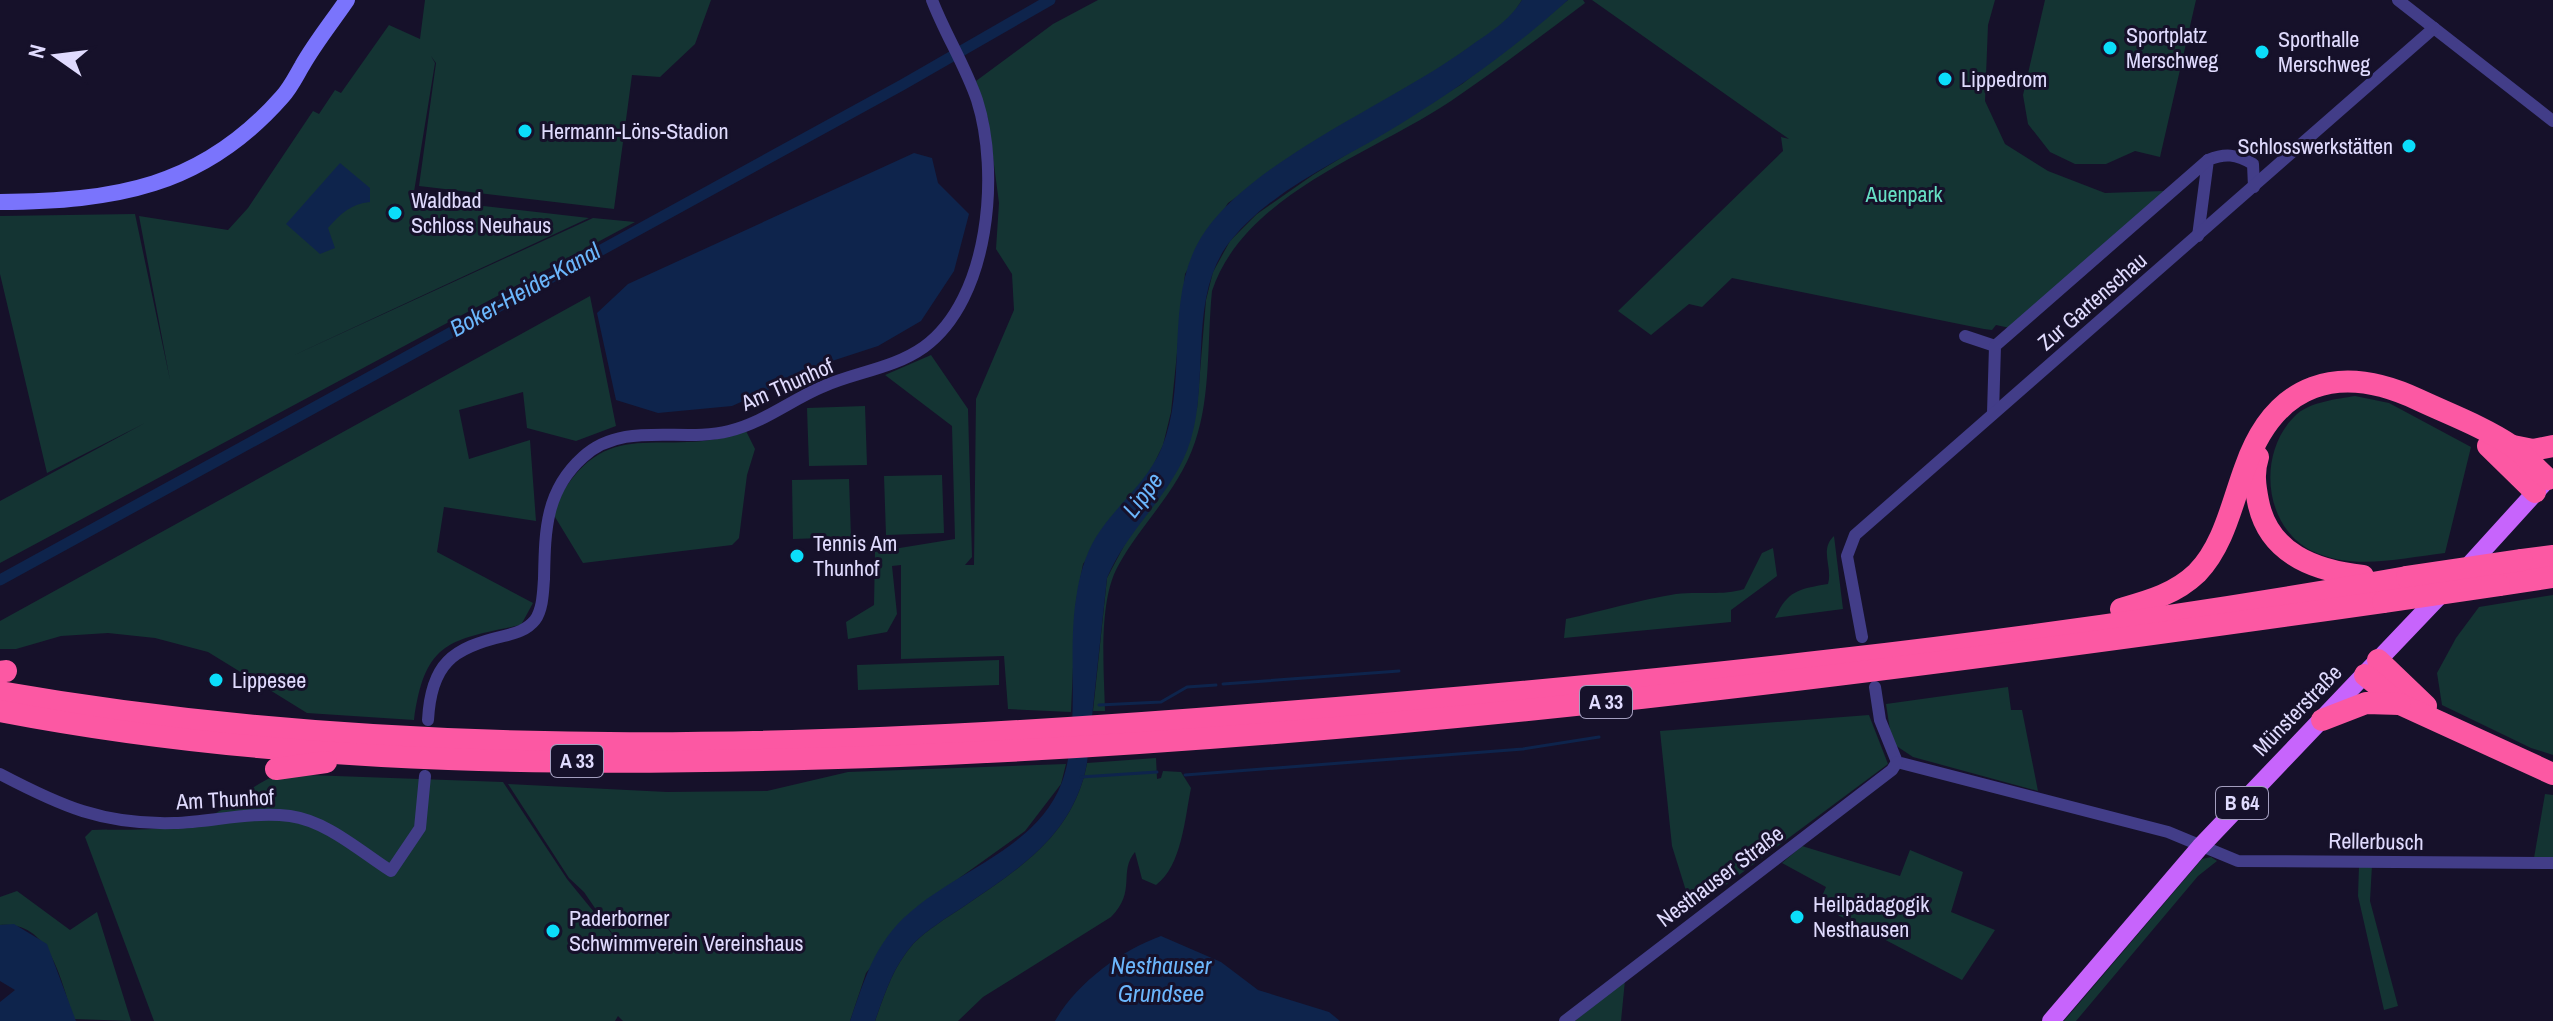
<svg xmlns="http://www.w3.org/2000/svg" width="2553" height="1021" font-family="'Archivo Narrow',sans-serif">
<rect width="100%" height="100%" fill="#16112a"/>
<!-- green -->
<g fill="#143433">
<polygon points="425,0 711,0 695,44 660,77 632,75 614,209 419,186 436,63 431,56 435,63 413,198 589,218 290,357 593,218 635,222 0,563 0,501 145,423 47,473 0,274 0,216 135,214 170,380 139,216 228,230 248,208 313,111 319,114 335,90 341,93 389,25 420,39"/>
<polygon points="1098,0 1522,0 1509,20 1443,66 1329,134 1228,203 1185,274 1171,412 1163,445 1151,470 1083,564 1076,601 1071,712 1008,709 1004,656 901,659 901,565 892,566 897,614 887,632 848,639 846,622 874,605 875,552 955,539 952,426 885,375 931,355 968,409 972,557 965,565 974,565 976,399 1014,310 1012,274 996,249 999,203 988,119 976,81 1053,24"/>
<path d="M 1568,0 L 1583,0 L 1585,3 C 1541,36 1497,70 1451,101 C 1372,154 1244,194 1212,291 C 1207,340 1211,396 1195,442 C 1178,492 1142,522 1118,566 C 1098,602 1104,670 1105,711 L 1093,711 L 1107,578 L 1197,408 L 1206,300 L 1213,272 L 1230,241 L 1257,214 L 1313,175 L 1462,84 Z"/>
<polygon points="1592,0 1995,0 1988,25 1985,101 2005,144 2048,171 2105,193 2164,191 2010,328 1996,325 1992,330 1984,329 1732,278 1702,307 1689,304 1651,335 1618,311 1783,151 1781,137 1789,139"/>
<polygon points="2045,0 2196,0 2160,157 2135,151 2106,164 2075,164 2050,152 2028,124 2023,95"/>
<path d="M 590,296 L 616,426 L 576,441 L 527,428 L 523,392 L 459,410 L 469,459 L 530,440 L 536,521 L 444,507 L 437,552 L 533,603 L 521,625 C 449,640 425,641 414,720 L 307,713 L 208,652 L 155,638 L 108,633 L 61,636 L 16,649 L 0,649 L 0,621 Z"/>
<path d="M 2355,396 L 2389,403 L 2471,447 L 2445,553 C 2401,558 2354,571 2312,551 C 2262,526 2257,450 2297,414 C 2311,402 2337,399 2355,396 Z"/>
<polygon points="865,406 867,465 809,466 807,408"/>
<path d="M 746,431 L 755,449 L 747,475 L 739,538 L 732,545 L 583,563 L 552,512 C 604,405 661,463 746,431 Z"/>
<polygon points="942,475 944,533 886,535 884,476"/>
<polygon points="849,479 851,537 793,539 792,480"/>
<path d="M 1834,536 L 1843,609 L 1775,618 C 1788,590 1799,589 1828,584 C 1833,567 1819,550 1834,536 Z"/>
<path d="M 1773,548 L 1777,576 L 1731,610 L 1731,622 L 1564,638 L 1566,619 C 1602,611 1639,600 1676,594 C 1699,591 1723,596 1744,589 L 1762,553 Z"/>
<polygon points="2553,595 2553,755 2531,748 2442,705 2437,673 2456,638 2479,607"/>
<polygon points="999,660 999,685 858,690 857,665"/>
<polygon points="2008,687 2011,710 2022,710 2038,791 1913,757 1892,743 1886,704"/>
<polygon points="1869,715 1888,764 1692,910 1672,846 1660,731"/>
<path d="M 1156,758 L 1157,779 L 1161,778 L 1163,771 L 1181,772 L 1191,788 C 1185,817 1182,866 1156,885 L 1142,879 L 1135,852 C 1118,872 1137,891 1111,917 L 983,997 L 958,1021 L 875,1021 C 885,993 893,967 913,944 C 927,930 946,918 963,907 C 1019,869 1074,835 1087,763 Z"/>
<path d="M 1066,764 L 1061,784 L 1025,831 L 923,904 L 866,973 L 850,1021 L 623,1021 L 618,1016 L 615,1021 L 154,1021 L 85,837 L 92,830 C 133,829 178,833 216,813 C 238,801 255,782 280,774 L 503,782 L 567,879 L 616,939 L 584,892 L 569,878 L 508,784 L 667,792 L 767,791 L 848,772 Z"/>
<polygon points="2545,794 2553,795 2553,858 2534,858"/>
<polygon points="1802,846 1900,876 1910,850 1963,872 1951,912 1995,930 1962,980 1834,913 1820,901 1826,887 1782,863"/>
<polygon points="2211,857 2217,861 2198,876 2076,1021 2064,1021 2202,859"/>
<polygon points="2372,865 2370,901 2398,1006 2384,1010 2358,896 2359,866"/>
<path d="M 17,891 L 70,930 L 97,912 L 131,1021 L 74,1019 C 61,982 51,920 0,925 L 0,897 Z"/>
<polygon points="1625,980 1621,1021 1575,1021"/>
</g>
<!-- water -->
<g fill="#0e244c">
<path d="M 1522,0 L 1568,0 C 1517,46 1461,87 1402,123 C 1345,159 1276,186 1232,239 C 1187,293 1210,376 1191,439 C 1175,493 1128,527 1107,578 L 1087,763 C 1074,835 1019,869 963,907 C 946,918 927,930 913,944 C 893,967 885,993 875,1021 L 850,1021 C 861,990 870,958 891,932 C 937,874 1035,856 1062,782 C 1081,729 1067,655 1076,599 C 1079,577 1085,555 1096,537 C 1116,505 1148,482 1162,447 C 1190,379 1161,293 1206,230 C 1258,157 1394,102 1469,47 C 1490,32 1508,22 1522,0 Z"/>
<polygon points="914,153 932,158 938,183 969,214 954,271 921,321 878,346 835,360 732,406 658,413 616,400 597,313 628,284"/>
<path d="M 340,163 L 370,188 L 370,202 C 351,204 341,213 328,228 L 335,248 L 320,254 L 286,224 Z"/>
<polygon points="14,924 47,944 76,1021 0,1021 0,1002 15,990 0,981 0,925"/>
<path d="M 1161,936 L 1221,962 L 1258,990 L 1329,1012 L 1340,1021 L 1055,1021 C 1077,983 1120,951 1161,936 Z"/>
</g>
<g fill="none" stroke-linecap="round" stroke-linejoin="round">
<!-- stream -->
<g stroke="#0e244c" stroke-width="3">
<polyline points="1223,684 1399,671"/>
<polyline points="1099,705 1161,702 1187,687 1216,685"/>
<polyline points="1185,775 1523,749 1599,737"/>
<polyline points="1081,777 1157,772"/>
</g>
<!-- canal -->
<polyline stroke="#0e244c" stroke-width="11" points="0,580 902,85 1050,0"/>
<!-- street -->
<g stroke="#423d88" stroke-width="12">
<polyline points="2398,0 2553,121"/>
<path d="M 2198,236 L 2208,160 C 2225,153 2236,154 2253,164 L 2254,187"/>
<polyline points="1965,336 1995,346"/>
<polyline points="1993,413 1995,346 2208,160"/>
<polyline points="1862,637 1847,556 1855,535 2434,28"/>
<polyline points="1875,687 1880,720 1897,762 2168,832 2238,861 2553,863"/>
<path d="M 428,720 C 431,664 452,648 504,636 C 516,633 527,630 535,620 C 543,609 543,591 544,579 C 545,531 545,491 583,457 C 623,420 682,443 729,431 C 763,423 791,400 822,387 C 855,372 893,369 924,347 C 990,299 1000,172 977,100 C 965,65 945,34 932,0"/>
<path d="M 0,774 C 61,806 103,825 174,823 C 212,822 251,811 290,816 C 327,821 361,852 391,871 L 420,828 L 425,776"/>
<polyline points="1565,1021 1892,770 1897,762"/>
</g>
<!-- secondary -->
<path stroke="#7a74fc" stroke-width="16" d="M 0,202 C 114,201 202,188 282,97 C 291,87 296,76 302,66 C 315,43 332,22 347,0"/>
<!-- primary -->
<g stroke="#c764fc" stroke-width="18">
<polyline points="2463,572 2543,484"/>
<polyline points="2051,1021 2200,847 2445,590"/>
</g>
<!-- highway -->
<g stroke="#fc58a3" stroke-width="22">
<polyline points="2488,446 2535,492"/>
<polyline points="2513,446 2533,450 2553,446"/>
<path d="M 2258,457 C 2253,472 2255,486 2258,501 C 2268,554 2316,571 2363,576"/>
<polyline points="2522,560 2553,556"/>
<polyline points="2499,585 2553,577"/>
<path d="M 2121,609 C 2149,601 2175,594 2197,573 C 2224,545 2232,503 2245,468 C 2275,382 2339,362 2419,400 C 2449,414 2484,427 2512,446 C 2525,455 2536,469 2548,479"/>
<polyline points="2378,660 2426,706"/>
<polyline points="0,672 6,671"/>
<polyline points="2365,675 2400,704 2553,774"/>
<path d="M 0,692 C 416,765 842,748 1261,714 C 1644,684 2028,645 2407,577"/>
<path d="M 0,711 C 295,768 601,767 899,756 C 1397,736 1890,672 2383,602"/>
<polyline points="2322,720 2366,703 2400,704"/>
<polyline points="276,769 326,762"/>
</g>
<!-- highway-bridge -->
<g stroke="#fc58a3" stroke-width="22">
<polyline points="2407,577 2522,560"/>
<polyline points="2383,602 2499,585"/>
</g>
</g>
<!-- markers -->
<g fill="#0bddfa" stroke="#16112a" stroke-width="3">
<circle cx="2110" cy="48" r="8"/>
<circle cx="2262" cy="52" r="8"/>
<circle cx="1945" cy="79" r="8"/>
<circle cx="525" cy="131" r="8"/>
<circle cx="2409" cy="146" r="8"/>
<circle cx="395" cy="213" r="8"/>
<circle cx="797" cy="556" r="8"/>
<circle cx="216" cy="680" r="8"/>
<circle cx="1797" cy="917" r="8"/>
<circle cx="553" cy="931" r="8"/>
</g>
<g text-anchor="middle" stroke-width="6" stroke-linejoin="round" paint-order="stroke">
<!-- shield labels -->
<g fill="#16112a" stroke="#a39ebe" stroke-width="2">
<rect x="1580" y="686" width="52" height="32" rx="6"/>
<rect x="551" y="745" width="52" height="32" rx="6"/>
<rect x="2216" y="787" width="52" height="32" rx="6"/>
</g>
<g font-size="20" font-weight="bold" fill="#e0dbfe">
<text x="1606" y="709">A 33</text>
<text x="577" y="768">A 33</text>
<text x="2242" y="810">B 64</text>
</g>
<!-- poi labels -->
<g font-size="22" fill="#e0dbfe" stroke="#16112a" text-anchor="start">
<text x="2126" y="43">Sportplatz<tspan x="2126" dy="25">Merschweg</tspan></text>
<text x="2278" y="47">Sporthalle<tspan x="2278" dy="25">Merschweg</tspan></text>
<text x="1961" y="87">Lippedrom</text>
<text x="541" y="139">Hermann-Löns-Stadion</text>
<text x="2393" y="154" text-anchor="end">Schlosswerkstätten</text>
<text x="411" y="208">Waldbad<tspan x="411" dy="25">Schloss Neuhaus</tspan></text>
<text x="813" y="551">Tennis Am<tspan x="813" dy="25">Thunhof</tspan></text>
<text x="232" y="688">Lippesee</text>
<text x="1813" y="912">Heilpädagogik<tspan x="1813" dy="25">Nesthausen</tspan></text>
<text x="569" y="926">Paderborner<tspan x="569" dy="25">Schwimmverein Vereinshaus</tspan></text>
</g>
<!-- park labels -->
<g font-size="22" fill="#66dfc3" stroke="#16112a">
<text x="1904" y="202">Auenpark</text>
</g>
<!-- street labels -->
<g font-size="22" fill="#e0dbfe" stroke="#16112a">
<text transform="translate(2092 301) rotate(-41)" y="8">Zur Gartenschau</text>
<text transform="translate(787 384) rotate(-24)" y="8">Am Thunhof</text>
<text transform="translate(2297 710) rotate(-46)" y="8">Münsterstraße</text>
<text transform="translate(225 799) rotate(-3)" y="8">Am Thunhof</text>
<text transform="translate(2376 841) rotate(1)" y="8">Rellerbusch</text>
<text transform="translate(1720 876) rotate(-37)" y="8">Nesthauser Straße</text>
</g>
<!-- water labels -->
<g font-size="24" font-style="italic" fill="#6bb6fc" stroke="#16112a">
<text transform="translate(525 290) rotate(-29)" y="8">Boker-Heide-Kanal</text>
<text transform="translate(1143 495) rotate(-53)" y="8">Lippe</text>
<text x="1161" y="974">Nesthauser<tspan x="1161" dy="28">Grundsee</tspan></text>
</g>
</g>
<!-- north arrow -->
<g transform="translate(56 56) rotate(284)" stroke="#16112a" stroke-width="6" paint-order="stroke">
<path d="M0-6L14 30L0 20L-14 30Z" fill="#e0dbfe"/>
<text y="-12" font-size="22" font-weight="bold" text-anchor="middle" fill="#e0dbfe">N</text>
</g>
</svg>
